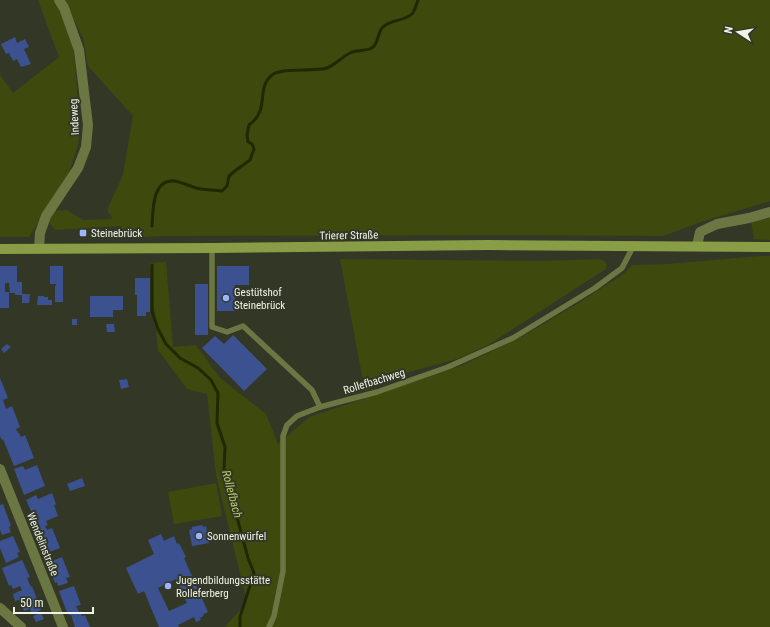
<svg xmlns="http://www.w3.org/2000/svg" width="770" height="627" font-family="'Roboto Condensed',sans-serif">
<rect width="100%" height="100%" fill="#333726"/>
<!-- green -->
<g fill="#3e490e">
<polygon points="38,0 54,0 64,10 74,52 80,125 78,145 69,172 29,237 0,237 0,75 13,93 59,57"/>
<polygon points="64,0 770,0 770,201 701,222 663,236 526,235 162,236 125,238 121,226 55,230 48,221 53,211 67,210 83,220 113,219 107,210 123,175 133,116 88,66 83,38"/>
<polygon points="770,217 770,240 754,239 751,222"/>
<polygon points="759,256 770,256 770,627 225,627 247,602 216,475 207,394 187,389 158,350 150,263 166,262 173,347 196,345 220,378 266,414 278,444 309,417 463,365 523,336 577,304 625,273 632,265 667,264"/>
<polygon points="340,259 542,261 600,259 604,261 607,265 606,269 488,345 457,359 409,372 365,391"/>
<polygon points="216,483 222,516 174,524 168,492"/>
</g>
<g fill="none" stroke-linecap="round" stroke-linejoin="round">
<!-- stream -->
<g stroke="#202800" stroke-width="3">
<path d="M 152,226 C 153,211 152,179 174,181 C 183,182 192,188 201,189 C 208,190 215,190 222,191 L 227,186 L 229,176 L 236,170 L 250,160 L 254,149 L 252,144 L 248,142 L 247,135 L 249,125 C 271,109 255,89 272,75 C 282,67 314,72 327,68 C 335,65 342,57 350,53 C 356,49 368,52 373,47 C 378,43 378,33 382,28 C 390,19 403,22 412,14 C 415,11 416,4 418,0"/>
<polyline points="152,265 152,311 158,329 166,344 180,358 198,368 211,380 218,393 217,423 225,447 224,469 248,558 254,573 240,617 240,627"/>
</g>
</g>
<!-- building -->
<g fill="#3b5190" fill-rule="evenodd">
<polygon points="15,37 17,43 25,39 29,47 24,49 31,64 21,67 17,59 13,61 9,53 6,54 1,44"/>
<polygon points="0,266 17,266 17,282 22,282 22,294 30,294 29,303 22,303 22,295 15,295 15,293 10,293 9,283 5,283 5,292 9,292 9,308 0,308"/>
<polygon points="50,266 63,266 63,302 55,302 55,286 56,286 56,284 50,284"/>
<polygon points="217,266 249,266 249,285 235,285 235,311 217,311"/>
<polygon points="135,278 150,278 150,312 146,312 146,316 137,316 137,295 135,295"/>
<rect x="195" y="284" width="13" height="51"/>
<polygon points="38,296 44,296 44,297 48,297 48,300 52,300 52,305 37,305"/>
<polygon points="90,296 123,296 123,310 113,310 113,317 90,317"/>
<rect x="72" y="319" width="5" height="6"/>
<polygon points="106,324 114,324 115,332 107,332"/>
<polygon points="233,335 267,369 244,391 202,348 215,336 224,344"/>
<polygon points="7,344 11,347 4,353 1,349"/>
<polygon points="0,378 8,398 3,400 6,409 12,406 20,427 16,429 18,433 19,433 21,437 25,435 34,458 14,466 3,439 2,440 0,436"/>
<polygon points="127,379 129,387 121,389 119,380"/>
<polygon points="37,465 45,486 24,495 14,469 23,466 25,470"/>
<polygon points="82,478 85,486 70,491 67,484"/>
<polygon points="52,493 56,504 54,505 58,516 46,521 48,525 45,526 47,530 52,528 60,548 44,554 37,535 38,534 36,530 38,529 36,525 37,524 26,500 36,495 38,499"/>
<polygon points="3,504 11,526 9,527 11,532 2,535 0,530 0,505"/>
<polygon points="202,525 203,527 206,526 209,543 192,546 189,530 192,529 192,527"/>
<path d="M 161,534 L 164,541 L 174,536 L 177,544 L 179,543 L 186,557 L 184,558 L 208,612 L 204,614 L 203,616 L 201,618 L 199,616 L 201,620 L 196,622 L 194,617 L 178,625 L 179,627 L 159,627 L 144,591 L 138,594 L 126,568 L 154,554 L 148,540 ZM 176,579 L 187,603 L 169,611 L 158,588 Z"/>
<polygon points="13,536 20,552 17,553 19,557 6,563 0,548 0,541"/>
<polygon points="62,557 70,577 66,578 68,583 58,586 57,582 55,583 47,563"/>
<polygon points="22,560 30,577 27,578 31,587 32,586 41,610 32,614 30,609 24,611 19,600 15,601 13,594 22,590 20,586 13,589 11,585 9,586 2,568"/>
<polygon points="74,586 81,605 76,606 79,612 81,611 82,616 85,615 90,627 75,627 71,615 69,615 66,610 59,591"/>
<polygon points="41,613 44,619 36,622 33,616"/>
</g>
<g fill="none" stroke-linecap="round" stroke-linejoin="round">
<!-- service -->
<g stroke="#6b7743" stroke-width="5.5">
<polyline points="212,248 212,327 227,332 243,326 312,390 320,407"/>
<polyline points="269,627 274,616 283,571 283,436 287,425 297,416 320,407 377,392 448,367 513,338 595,288 622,268 634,245"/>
</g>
<!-- minor -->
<g stroke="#6b7743" stroke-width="10">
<polyline points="39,248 40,233 46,216 78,168 86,147 88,125 79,50 64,8 59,0"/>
<polyline points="0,469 63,627"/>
<polyline points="0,608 21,627"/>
</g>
<!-- tertiary -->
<polyline stroke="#6b7743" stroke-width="10" points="697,246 700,232 717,224 749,218 770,212"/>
<!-- secondary -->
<polyline stroke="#899c46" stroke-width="10" points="0,249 212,248 488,245 770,247"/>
</g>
<!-- markers -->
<g fill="#9ab5fd" stroke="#333726" stroke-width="1.5">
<rect x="79" y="229" width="8" height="8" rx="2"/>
<circle cx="226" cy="298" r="4"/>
<circle cx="199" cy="536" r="4"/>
<circle cx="168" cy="586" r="4"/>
</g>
<g text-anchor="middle" stroke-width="4" stroke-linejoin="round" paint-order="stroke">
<!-- street labels -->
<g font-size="11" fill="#f0f3e8" stroke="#333726">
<text transform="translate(74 117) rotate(-93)" y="4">Indeweg</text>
<text transform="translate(349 235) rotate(-1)" y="4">Trierer Straße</text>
<text transform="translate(374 381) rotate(-17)" y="4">Rollefbachweg</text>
<text transform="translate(43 544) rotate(68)" y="4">Wendelinstraße</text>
</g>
<!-- poi labels -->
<g font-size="11" fill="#f0f3e8" stroke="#333726" text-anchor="start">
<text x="91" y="237">Steinebrück</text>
<text x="234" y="296">Gestütshof<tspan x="234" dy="13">Steinebrück</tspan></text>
<text x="207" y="540">Sonnenwürfel</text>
<text x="176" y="584">Jugendbildungsstätte<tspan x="176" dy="13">Rolleferberg</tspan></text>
</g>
<!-- water labels -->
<g font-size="12" font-style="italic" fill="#b5cd60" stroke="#333726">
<text transform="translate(232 494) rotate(75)" y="4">Rollefbach</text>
</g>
</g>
<!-- north arrow -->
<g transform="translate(738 32) rotate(282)" stroke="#333726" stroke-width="3" paint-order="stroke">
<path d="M0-3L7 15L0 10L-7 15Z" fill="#f0f3e8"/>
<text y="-6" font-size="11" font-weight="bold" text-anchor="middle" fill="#f0f3e8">N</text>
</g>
<!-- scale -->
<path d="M14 607v6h79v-6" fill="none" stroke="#f0f3e8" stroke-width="2"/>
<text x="20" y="607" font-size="12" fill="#f0f3e8" stroke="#333726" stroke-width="3" paint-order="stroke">50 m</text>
</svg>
